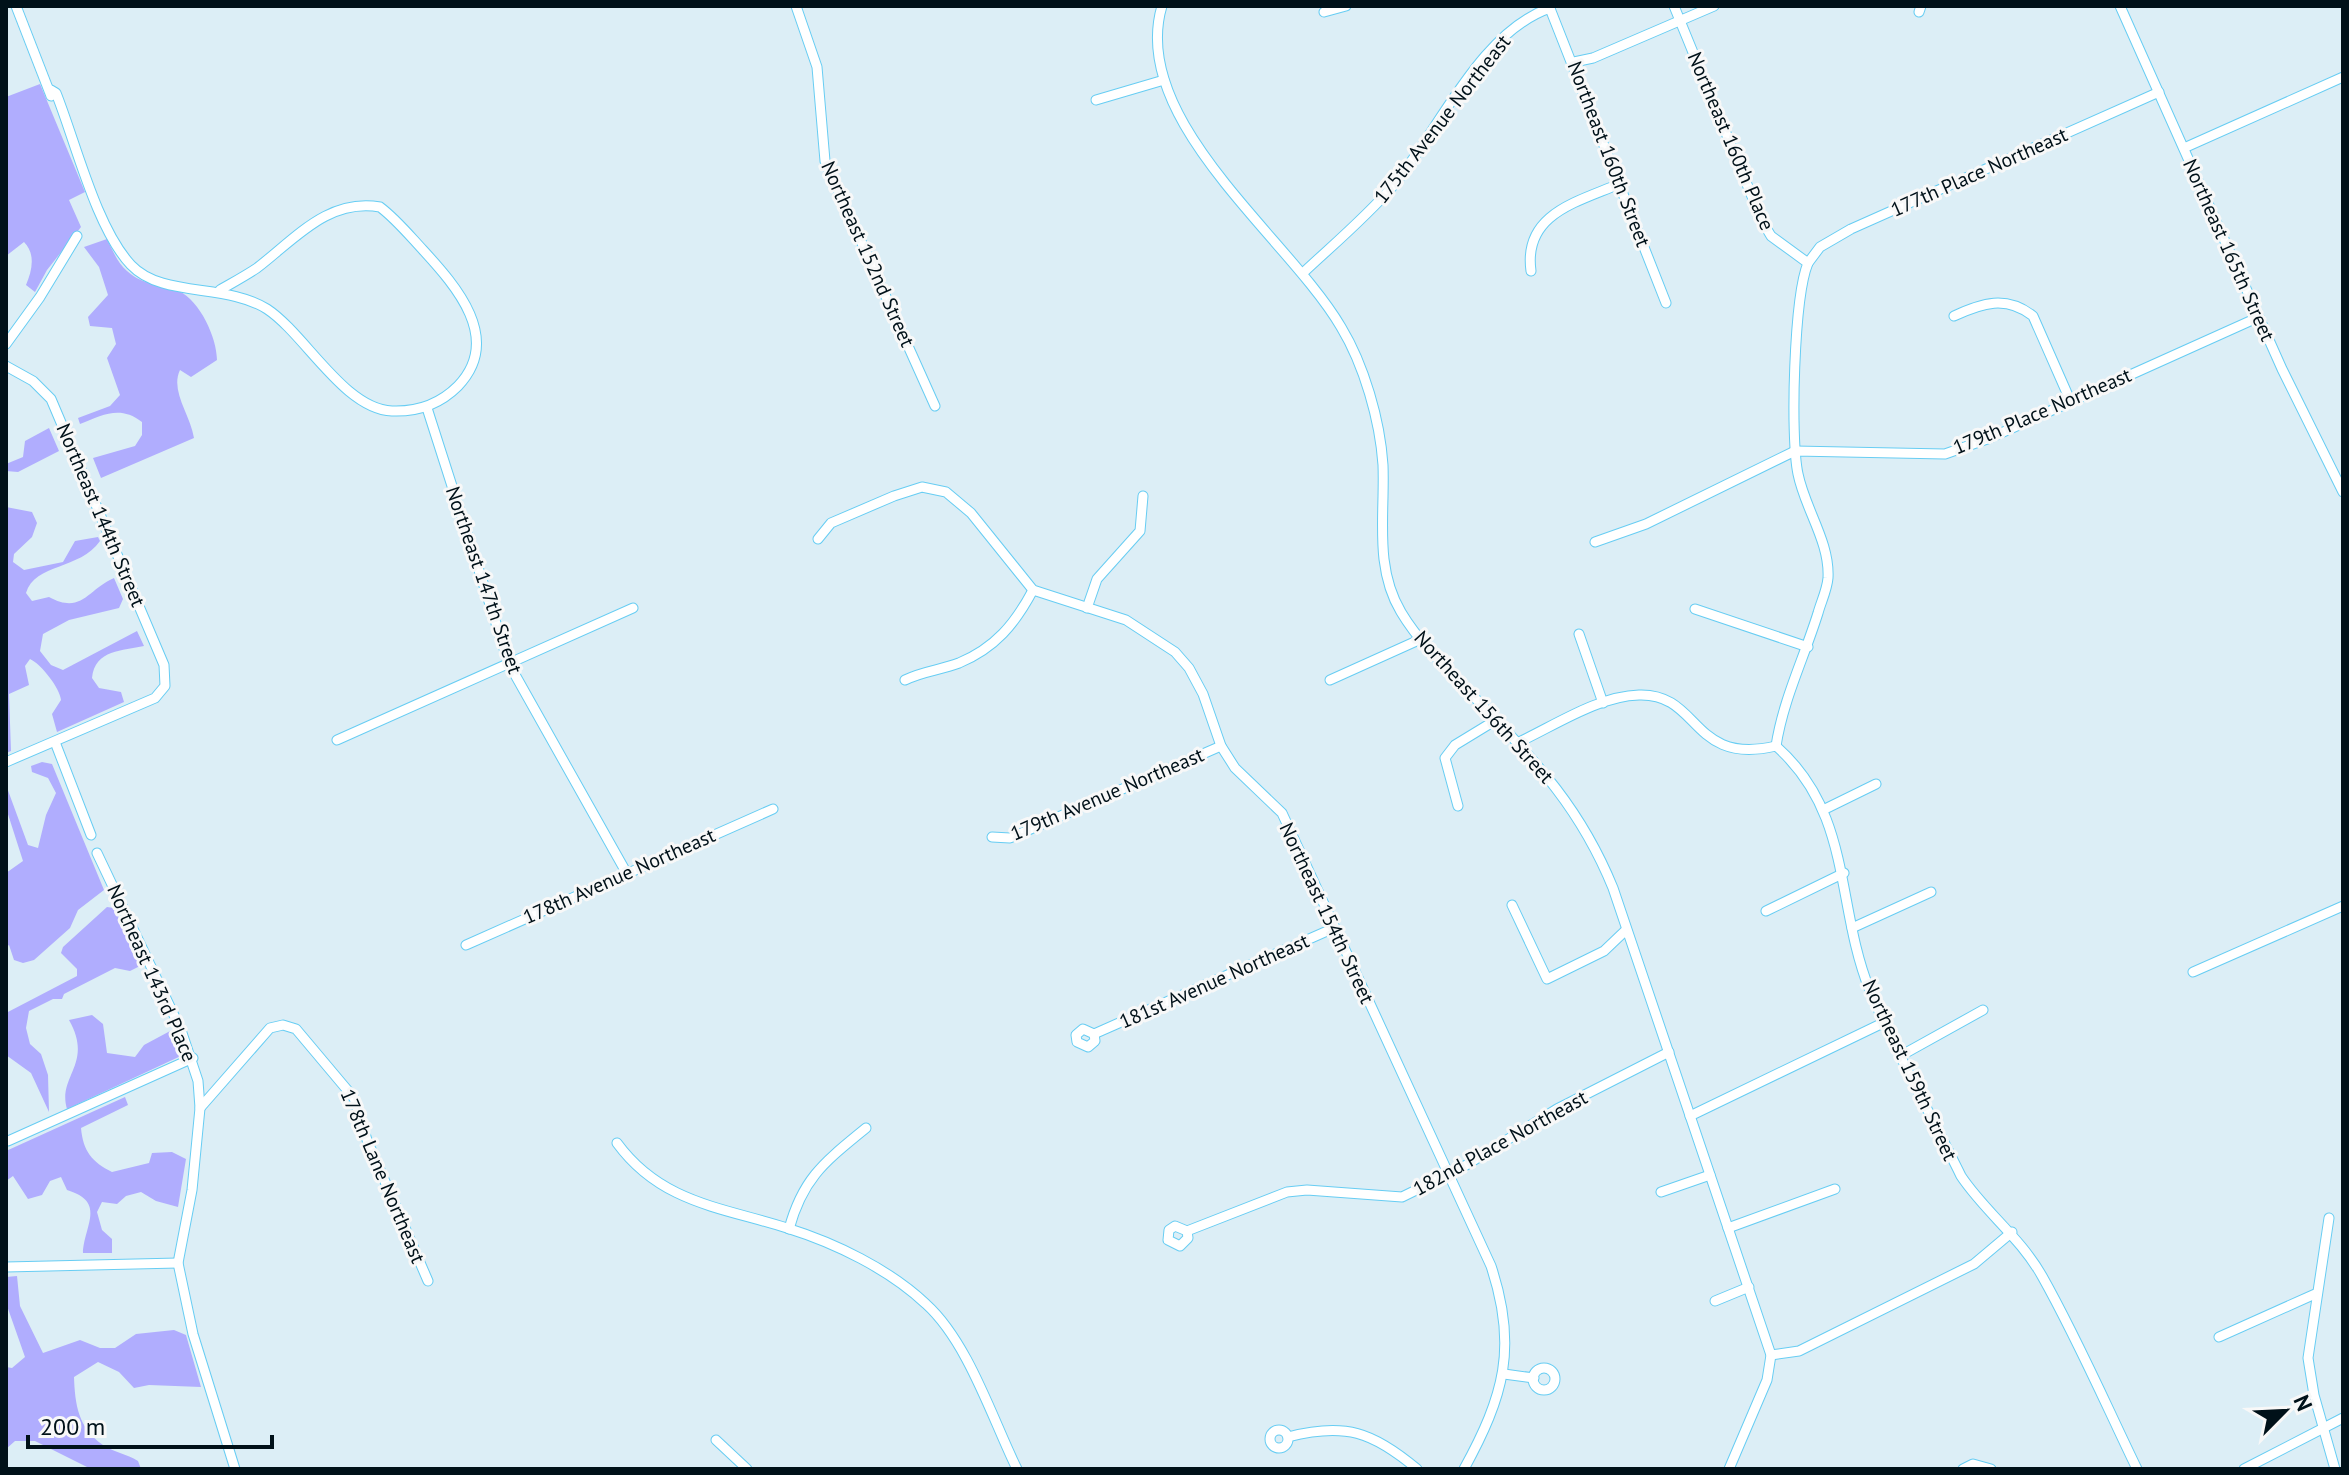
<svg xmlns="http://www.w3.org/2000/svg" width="2349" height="1475" font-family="'PT Sans',sans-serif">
<rect width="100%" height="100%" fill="#dceef6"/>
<!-- green -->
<g fill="#b0adfe">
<path d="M 40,84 L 85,192 L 69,200 L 81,227 L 47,270 L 35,292 L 26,285 C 32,271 36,254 24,242 L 6,256 L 6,97 Z"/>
<path d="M 107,239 C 112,249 118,264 127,271 C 143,286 161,283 179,291 C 200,301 217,338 217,360 L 191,377 L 180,370 C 170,391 190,414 194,438 L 101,478 L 93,458 L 135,446 L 142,435 L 142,422 C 120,405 103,415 80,424 L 78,418 L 110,406 L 120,395 L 107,358 L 116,344 L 112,328 L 90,326 L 88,317 L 108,295 L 99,267 L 84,247 Z"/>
<polygon points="49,428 59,451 18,472 6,471 6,464 23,457 25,441"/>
<path d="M 6,507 L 32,512 L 37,523 L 32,537 L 14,554 L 13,562 L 24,570 L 63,562 L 75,541 L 98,537 L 100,541 C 80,570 35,563 26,593 L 32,601 L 49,597 C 82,615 88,589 114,578 L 123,599 L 119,608 L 69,620 L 43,634 L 40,651 L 51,665 L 63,670 L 137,631 L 144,646 C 123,651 95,649 92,678 L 99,688 L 121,692 L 124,702 L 57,732 L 52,714 L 61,700 C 60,688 41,664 30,659 L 25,666 L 29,685 L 9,694 L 11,751 L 6,753 Z"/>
<polygon points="42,762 52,764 104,890 78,910 70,928 34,960 23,963 14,960 9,945 6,947 6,873 23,861 6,808 6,785 28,845 38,848 46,815 56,793 48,778 32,772 31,766"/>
<polygon points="107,907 114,908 142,965 130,971 115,968 64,994 62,999 53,999 29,1011 26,1028 30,1044 41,1054 48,1075 49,1112 31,1073 6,1055 6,1013 77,976 77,969 61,953 63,947"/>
<path d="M 92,1015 L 103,1024 L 107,1053 L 135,1057 L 144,1045 L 172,1030 L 183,1055 L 67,1109 C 57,1076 94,1064 69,1020 Z"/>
<path d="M 125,1097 L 128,1105 L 81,1128 C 83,1151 92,1162 112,1172 L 149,1163 L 152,1153 L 172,1152 L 186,1159 L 178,1207 L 156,1201 L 141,1192 L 126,1196 L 117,1204 L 102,1202 L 97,1212 L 102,1230 L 112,1239 L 112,1253 L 83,1253 C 84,1226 107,1202 67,1190 L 61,1177 L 50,1181 L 42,1195 L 28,1199 L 13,1176 L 6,1181 L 6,1151 Z"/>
<path d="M 17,1276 L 20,1306 L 43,1353 L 80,1340 L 100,1348 L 115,1348 L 136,1334 L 174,1330 L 186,1335 L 201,1387 L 149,1385 L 134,1388 L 119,1372 L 98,1362 L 74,1377 C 75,1404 78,1428 103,1445 C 113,1452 127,1454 138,1461 L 141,1469 L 91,1469 L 35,1441 L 15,1441 L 6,1449 L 6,1367 L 12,1368 L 25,1357 L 6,1303 L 6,1277 Z"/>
</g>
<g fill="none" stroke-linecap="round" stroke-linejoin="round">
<!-- minor casing -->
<g stroke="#67cdf3" stroke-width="11">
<g id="minor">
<polyline points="16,6 51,96"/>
<polyline points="796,6 817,67 825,161 935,406"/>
<path d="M 1162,6 C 1128,120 1289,238 1341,327 C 1364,365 1380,420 1383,465 C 1385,515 1374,567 1401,612 C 1420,644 1451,673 1476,699 C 1536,762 1580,807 1613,888 L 1771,1355 L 1767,1380 L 1729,1469"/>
<polyline points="1549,6 1666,303"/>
<path d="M 1674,6 L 1762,221 L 1771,236 L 1808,263 C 1794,297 1790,436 1798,474 C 1805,509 1830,542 1828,578 C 1827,590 1821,602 1818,613 C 1804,658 1783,700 1776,746"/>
<polyline points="2120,6 2282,369 2343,492"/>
<polyline points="1324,12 1346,6"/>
<polyline points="1919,12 1921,6"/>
<polyline points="1574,62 1593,58 1714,6"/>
<path d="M 51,90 L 56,93 C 75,140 96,228 131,265 C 162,298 226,283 267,309 C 305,334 344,409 392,411 C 418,412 440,404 458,386 C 503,339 456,286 423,250 C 409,235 396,219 380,207 C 328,198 295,239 257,268 C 245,276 232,283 220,290"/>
<polyline points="1096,100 1164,80"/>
<polyline points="2184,148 2343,77"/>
<polyline points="1808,263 1820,247 1851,229 2159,92"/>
<path d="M 1531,271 C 1523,214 1577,202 1619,184"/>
<path d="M 1304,272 C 1334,244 1366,217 1393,186 C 1439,130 1480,32 1550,8"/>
<path d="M 1954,316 C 1982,303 2006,295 2033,316 L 2070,400"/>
<polyline points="6,344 40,297 77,236"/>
<polyline points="6,366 33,381 51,399 164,665 165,686 155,698 6,762"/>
<polyline points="427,408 509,664 626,872"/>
<path d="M 818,539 L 831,523 L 894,496 L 922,487 L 946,492 L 971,513 L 1033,590 L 1126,620 L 1175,652 L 1189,668 L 1203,694 L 1221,746 L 1235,768 L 1282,813 L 1491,1266 C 1518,1347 1504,1396 1464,1469"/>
<polyline points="1595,542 1646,524 1795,451 1945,454 1990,438 2259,317"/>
<polyline points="1087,608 1097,579 1140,531 1143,496"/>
<polyline points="1695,609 1808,647"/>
<polyline points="1579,634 1603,703"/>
<path d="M 905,680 C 923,671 941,670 959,663 C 995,648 1015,624 1033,590"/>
<polyline points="1330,680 1421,639"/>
<polyline points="337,740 633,608"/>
<polyline points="55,742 91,835"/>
<path d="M 1517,743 C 1554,726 1598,696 1639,695 C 1701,693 1690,766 1776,746"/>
<path d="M 1776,746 C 1853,814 1835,905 1870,991 C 1897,1054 1931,1115 1961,1176 C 1985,1212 2020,1237 2042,1276 C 2077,1338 2106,1405 2137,1469"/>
<polyline points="1458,806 1445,758 1455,745 1496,720"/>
<polyline points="1823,810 1876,784"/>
<polyline points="992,837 1010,838 1221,746"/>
<polyline points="97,853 181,1030 198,1081 200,1108 192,1190 178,1263 193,1334 235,1469"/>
<polyline points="1512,905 1547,979 1604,951 1626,930"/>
<polyline points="1766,911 1844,873"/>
<polyline points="1852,928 1931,892"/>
<polyline points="466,945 773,809"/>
<polyline points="2193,972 2343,906"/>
<polyline points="1094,1034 1083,1029 1076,1035 1077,1042 1088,1047 1095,1041 1094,1034 1334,928"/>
<polyline points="1902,1055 1983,1010"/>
<polyline points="200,1108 270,1028 283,1025 296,1029 354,1098 367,1140 428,1281"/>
<polyline points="1690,1116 1885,1022"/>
<polyline points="8,1141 193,1058"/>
<path d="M 617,1143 C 661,1203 721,1207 787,1228 C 835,1243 889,1269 926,1304 C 968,1342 992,1418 1017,1469"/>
<polyline points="1661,1192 1710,1175"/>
<polyline points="2329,1218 2308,1358 2314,1395 2335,1469"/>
<polyline points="1728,1228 1835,1189"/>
<path d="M 789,1229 C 803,1177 826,1161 866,1128"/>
<polyline points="1187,1231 1175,1226 1169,1230 1168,1240 1180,1246 1188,1238 1187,1231 1287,1192 1307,1190 1402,1197 1463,1167 1557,1109 1669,1052"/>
<polyline points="6,1267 178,1263"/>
<polyline points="1715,1301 1749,1287"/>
<polyline points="2219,1337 2315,1294"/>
<polyline points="1771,1355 1799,1351 1974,1264 2012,1232"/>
<circle cx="1544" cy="1379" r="11"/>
<polyline points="1504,1374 1534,1378"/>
<circle cx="1279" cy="1439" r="9"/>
<path d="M 1288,1437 C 1345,1422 1373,1432 1417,1469"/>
<polyline points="716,1440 747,1469"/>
<polyline points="1963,1469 1973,1464 1991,1469"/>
<polyline points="2244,1469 2343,1418"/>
</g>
</g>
<!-- minor -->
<use href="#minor" stroke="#fff" stroke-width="9"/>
</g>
<g text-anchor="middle" stroke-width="6" stroke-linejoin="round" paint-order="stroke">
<!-- street labels -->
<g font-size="20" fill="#001119" stroke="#f8f8f8">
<text transform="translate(1442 119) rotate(-52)" y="7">175th Avenue Northeast</text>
<text transform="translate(1731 141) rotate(67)" y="7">Northeast 160th Place</text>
<text transform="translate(1609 154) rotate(69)" y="7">Northeast 160th Street</text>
<text transform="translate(1979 172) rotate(-24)" y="7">177th Place Northeast</text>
<text transform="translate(2229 250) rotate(66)" y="7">Northeast 165th Street</text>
<text transform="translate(868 254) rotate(66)" y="7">Northeast 152nd Street</text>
<text transform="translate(2042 411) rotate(-23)" y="7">179th Place Northeast</text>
<text transform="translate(101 515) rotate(67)" y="7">Northeast 144th Street</text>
<text transform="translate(484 580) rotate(71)" y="7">Northeast 147th Street</text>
<text transform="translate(1484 707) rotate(48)" y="7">Northeast 156th Street</text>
<text transform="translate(1107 794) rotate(-23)" y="7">179th Avenue Northeast</text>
<text transform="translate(619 876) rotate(-24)" y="7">178th Avenue Northeast</text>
<text transform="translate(1327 913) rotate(65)" y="7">Northeast 154th Street</text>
<text transform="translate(152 973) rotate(66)" y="7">Northeast 143rd Place</text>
<text transform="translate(1214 981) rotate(-24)" y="7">181st Avenue Northeast</text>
<text transform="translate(1910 1070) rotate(65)" y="7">Northeast 159th Street</text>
<text transform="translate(1500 1143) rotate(-29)" y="7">182nd Place Northeast</text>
<text transform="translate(383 1176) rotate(67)" y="7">178th Lane Northeast</text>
</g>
</g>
<!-- border -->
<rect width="2349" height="1475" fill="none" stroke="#001119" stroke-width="16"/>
<!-- north arrow -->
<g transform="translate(2285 1411) rotate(66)" stroke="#f8f8f8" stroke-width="6" paint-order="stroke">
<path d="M0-6L14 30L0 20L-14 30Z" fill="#001119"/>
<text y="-12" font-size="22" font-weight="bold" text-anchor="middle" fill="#001119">N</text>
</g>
<!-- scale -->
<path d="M28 1435v12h244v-12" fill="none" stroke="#001119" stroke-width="4"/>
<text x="40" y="1435" font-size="24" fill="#001119" stroke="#f8f8f8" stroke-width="6" paint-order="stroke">200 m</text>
</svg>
